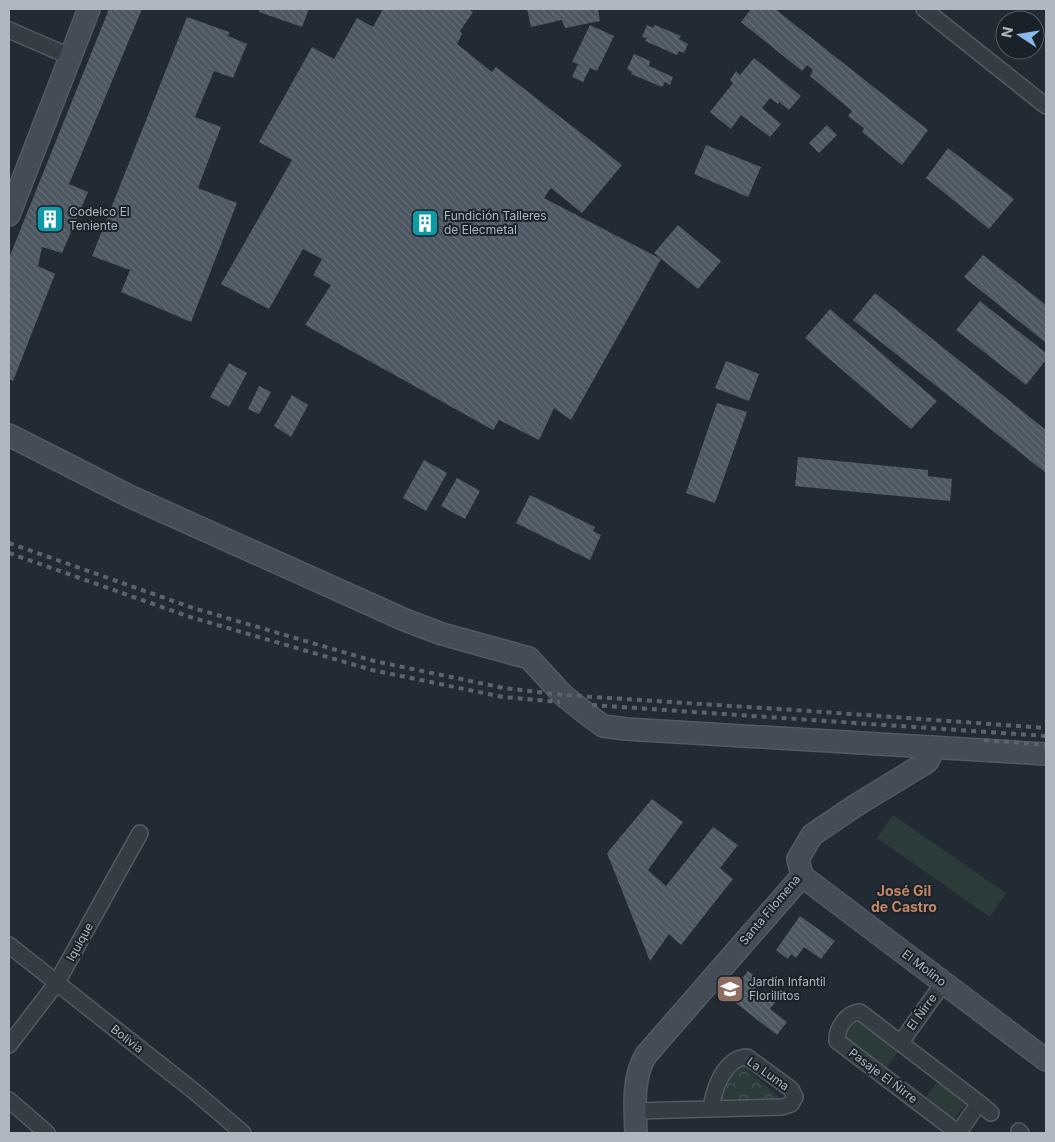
<svg xmlns="http://www.w3.org/2000/svg" width="1055" height="1142" font-family="Inter,sans-serif">
<defs>
<pattern id="park-crowns" width="20" height="18" patternUnits="userSpaceOnUse" patternTransform="scale(1.25)"><rect width="20" height="18" fill="#2a3b3a"/><path d="M2 6a3 3 0 1 1 6 0M12 15a3 3 0 1 1 6 0" fill="none" stroke="#465555"/></pattern>
<pattern id="building-back-hatch" width="6" height="6" patternUnits="userSpaceOnUse" patternTransform="scale(1.25)"><rect width="6" height="6" fill="#4d5762"/><path d="M-1 5l2 2M0 0l6 6M5-1l2 2" fill="none" stroke="#646d77"/></pattern>
</defs>
<rect width="100%" height="100%" fill="#222b34"/>
<!-- grass -->
<g fill="#2a3b3a">
<polygon points="893,815 1006,893 990,917 877,838"/>
<polygon points="860,1016 901,1048 883,1072 842,1040"/>
<polygon points="940,1078 969,1101 952,1122 924,1100"/>
</g>
<!-- park -->
<polygon fill="url(#park-crowns)" points="742,1065 785,1102 719,1103 727,1074"/>
<!-- building -->
<g fill="url(#building-back-hatch)">
<polygon points="109,9 142,9 69,184 88,192 62,253 42,247 38,266 55,274 13,381 9,379 9,258"/>
<polygon points="260,9 309,9 302,27 259,12"/>
<polygon points="383,9 468,9 473,12 460,31 462,34 457,44 492,72 496,67 622,165 582,213 551,188 544,198 661,259 571,420 554,408 539,440 499,420 493,430 305,325 331,285 313,275 322,259 303,249 269,309 221,284 292,160 259,142 312,47 334,59 357,18 373,27"/>
<polygon points="527,9 598,9 600,21 565,28 562,20 531,27"/>
<polygon points="751,9 775,9 928,130 902,165 862,132 864,128 848,116 852,111 810,76 813,70 807,65 802,71 741,22"/>
<polygon points="187,17 229,32 228,36 247,44 233,78 214,71 195,117 221,127 198,188 237,203 191,322 121,292 130,270 92,256"/>
<polygon points="590,25 614,36 597,71 590,68 583,82 572,77 578,64 572,62"/>
<polygon points="647,25 653,28 655,25 681,36 679,39 688,44 684,53 679,51 677,55 645,41 647,38 642,37"/>
<polygon points="634,54 650,61 649,66 673,77 670,85 665,82 662,87 631,74 632,72 627,69"/>
<polygon points="754,58 801,96 789,110 779,102 778,104 770,98 762,108 781,124 770,137 741,115 731,129 710,112 733,83 730,80 736,71 740,75"/>
<polygon points="827,125 837,135 819,153 809,143"/>
<polygon points="706,145 761,167 748,197 694,174"/>
<polygon points="948,148 1014,199 989,229 926,178"/>
<polygon points="678,225 721,261 698,289 654,253"/>
<polygon points="983,255 1046,305 1046,343 964,277"/>
<polygon points="875,293 1046,430 1046,473 853,320"/>
<polygon points="980,301 1046,353 1046,360 1026,385 956,330"/>
<polygon points="830,309 937,401 911,429 805,338"/>
<polygon points="726,361 759,374 749,401 715,388"/>
<polygon points="229,363 247,373 229,407 210,397"/>
<polygon points="259,386 271,392 259,414 248,409"/>
<polygon points="292,395 308,405 291,437 274,426"/>
<polygon points="717,403 747,412 715,503 686,493"/>
<polygon points="798,457 928,470 928,476 952,479 950,501 795,486"/>
<polygon points="424,460 447,473 426,511 403,498"/>
<polygon points="457,478 480,491 465,519 441,506"/>
<polygon points="530,495 595,527 593,531 601,535 590,560 516,523"/>
<polygon points="652,799 683,822 648,870 666,886 713,827 738,845 720,868 733,879 681,945 669,934 650,961 607,853"/>
<polygon points="800,916 835,941 821,959 804,947 796,958 791,954 788,959 776,950"/>
<polygon points="748,971 761,981 752,992 760,999 766,991 777,1000 770,1009 787,1022 777,1035 723,993 731,983 736,986"/>
</g>
<g fill="none" stroke-linecap="round" stroke-linejoin="round">
<!-- street casing -->
<g stroke="#525b62" stroke-width="18">
<g id="street">
<polyline points="924,9 1046,106"/>
<polyline points="9,30 71,57"/>
<polyline points="9,945 195,1092 243,1133"/>
<polyline points="901,1042 944,982"/>
<polyline points="9,1045 56,984 140,833"/>
<polyline points="9,1100 47,1133"/>
<path d="M 979,1103 L 961,1129 L 957,1131 L 953,1129 L 837,1041 C 836,1029 847,1012 860,1012 L 979,1103 L 991,1113"/>
<path d="M 636,1111 L 782,1107 L 791,1104 L 795,1097 L 791,1089 L 747,1057 C 724,1058 714,1089 711,1108"/>
<polyline points="1019,1131 1021,1133"/>
</g>
</g>
<!-- secondary casing -->
<g stroke="#525b62" stroke-width="24">
<g id="secondary">
<polyline points="9,215 89,9"/>
<polyline points="9,435 129,496 405,620 442,634 529,658 563,695 583,711 603,726 626,729 1046,754"/>
<polyline points="802,876 1046,1060"/>
<path d="M 636,1133 C 635,1107 632,1078 646,1055 L 802,876 L 798,859 L 812,835 L 858,804 L 927,762 L 931,755 L 931,747"/>
</g>
</g>
<!-- street -->
<use href="#street" stroke="#353d44" stroke-width="15"/>
<!-- secondary -->
<use href="#secondary" stroke="#434c57" stroke-width="21"/>
<!-- rail -->
<g stroke="#5b646e" stroke-width="4" stroke-dasharray="5 5" stroke-linecap="butt">
<polyline points="9,543 193,608 302,640 374,661 504,688 563,695 809,711 1046,728"/>
<polyline points="9,553 190,617 372,670 503,697 560,702"/>
<polyline points="592,705 1046,736"/>
<polyline points="984,740 1046,745"/>
</g>
</g>
<!-- icons -->
<defs>
<g id="building-square" transform="scale(1.4375)"><rect x="-9" y="-9" width="18" height="18" rx="4" fill="#0f9aa8" stroke="#1a2229"/><path d="M-4-6H4V6H1V3H-1V6H-4ZM-2.5-4.3h1.7v1.8h-1.7ZM.8-4.3h1.7v1.8H.8ZM-2.5-1h1.7V.8h-1.7ZM.8-1h1.7V.8H.8Z" fill="#fff"/></g>
<g id="school-square" transform="scale(1.4375)"><rect x="-9" y="-9" width="18" height="18" rx="4" fill="#8d6e63" stroke="#1a2229"/><path d="M0-5L7-2L0 1L-7-2ZM-4 1L0 2.5L4 1V4Q0 6-4 4Z" fill="#fff"/></g>
</defs>
<g fill-rule="evenodd">
<use href="#building-square" x="50" y="219"/>
<use href="#building-square" x="425" y="223"/>
<use href="#school-square" x="730" y="989"/>
</g>
<g text-anchor="middle" stroke-width="4" stroke-linejoin="round" paint-order="stroke">
<!-- poi labels -->
<g font-size="12" fill="#afb8c1" stroke="#1a2229" text-anchor="start">
<text x="69" y="216">Codelco El<tspan x="69" dy="14">Teniente</tspan></text>
<text x="444" y="220">Fundición Talleres<tspan x="444" dy="14">de Elecmetal</tspan></text>
<text x="749" y="986">Jardín Infantil<tspan x="749" dy="14">Florillitos</tspan></text>
</g>
<!-- street labels -->
<g font-size="12" fill="#afb8c1" stroke="#1a2229">
<text transform="translate(770 910) rotate(-50)" y="4">Santa Filomena</text>
<text transform="translate(80 942) rotate(-61)" y="4">Iquique</text>
<text transform="translate(924 968) rotate(37)" y="4">El Molino</text>
<text transform="translate(922 1012) rotate(-54)" y="4">El Ñirre</text>
<text transform="translate(127 1039) rotate(38)" y="4">Bolivia</text>
<text transform="translate(768 1074) rotate(35)" y="4">La Luma</text>
<text transform="translate(883 1076) rotate(37)" y="4">Pasaje El Ñirre</text>
</g>
<!-- neighbourhood labels -->
<g font-size="14" font-weight="bold" fill="#c58766" stroke="#1a2229">
<text x="904" y="896">José Gil<tspan x="904" dy="16">de Castro</tspan></text>
</g>
</g>
<!-- border -->
<rect width="1055" height="1142" fill="none" stroke="#afb8c1" stroke-width="20"/>
<!-- north arrow -->
<g transform="translate(1020 35) rotate(282)"><circle r="24" fill="#1a2229" stroke="#565e66"/>
<path d="M0-4L9 19L0 12L-9 19Z" fill="#8bb8ea"/>
<text y="-8" font-size="14" font-weight="bold" text-anchor="middle" fill="#afb8c1">N</text>
</g>
</svg>
